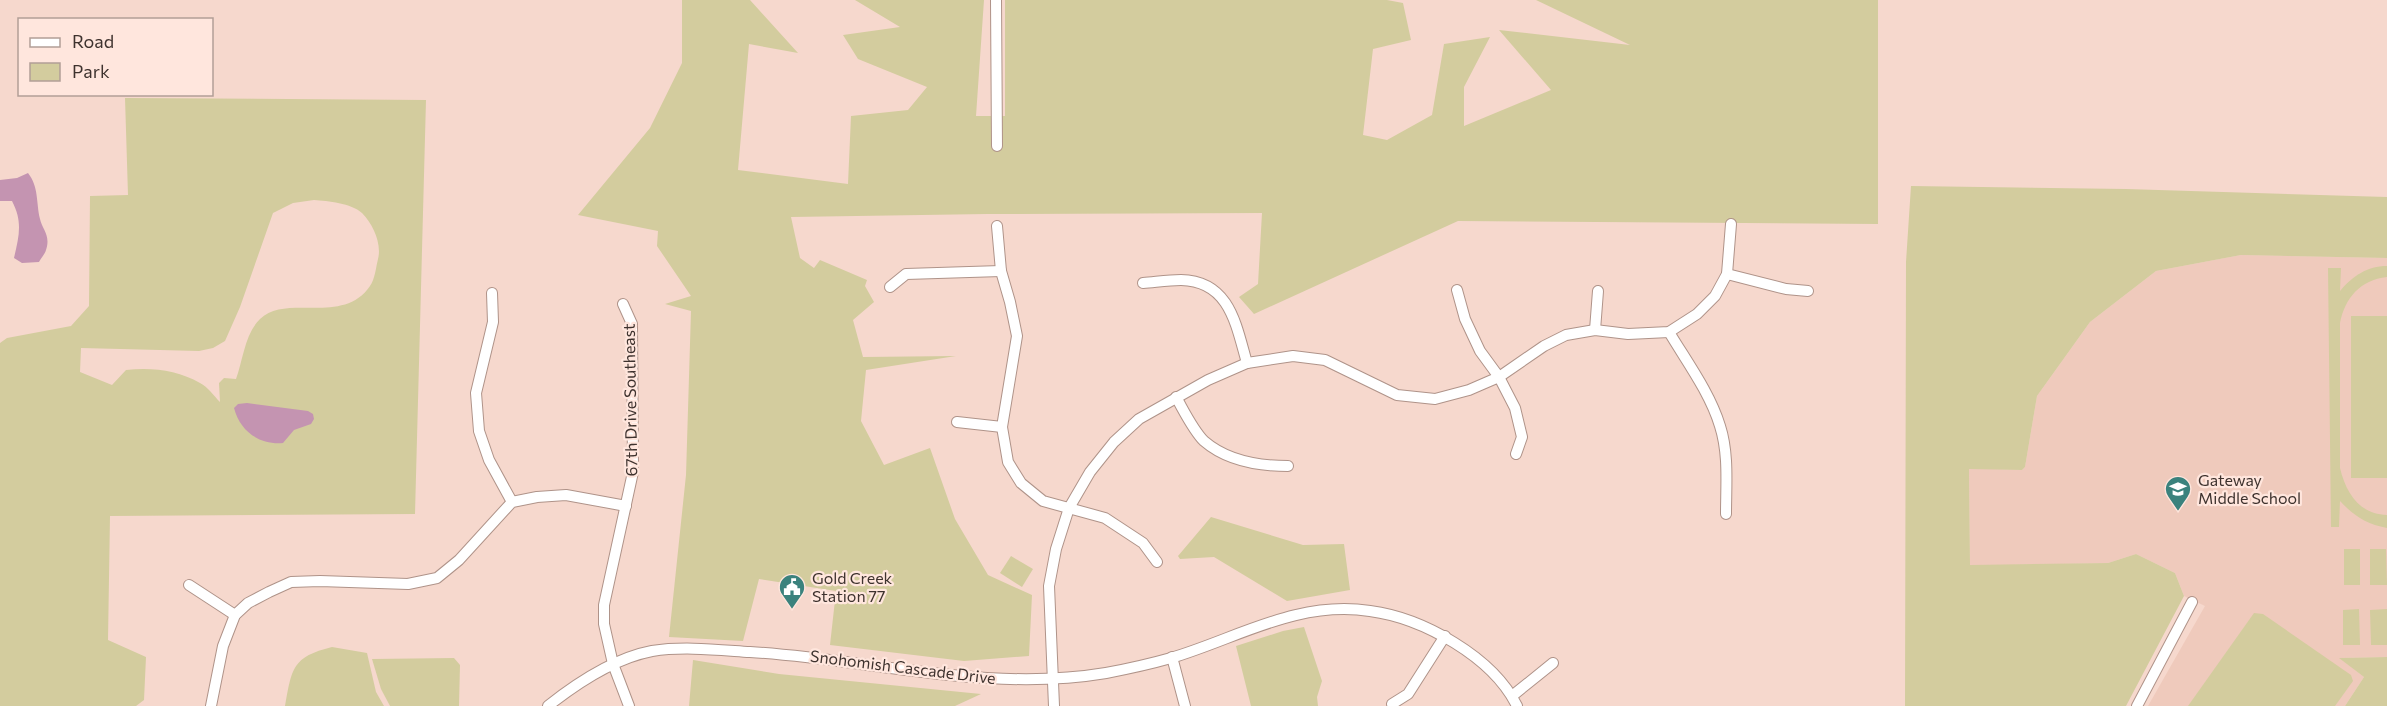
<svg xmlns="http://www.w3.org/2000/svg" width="2387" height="706" font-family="Commissioner,sans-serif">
<rect width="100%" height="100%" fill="#f6d8cd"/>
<!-- built -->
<polygon fill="#efcabc" points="2241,255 2387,258 2387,657 2340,658 2364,677 2345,706 2148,706 2205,606 2184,596 2175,573 2136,554 2108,563 1970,566 1969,468 2022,470 2025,467 2037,396 2090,322 2156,271"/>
<!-- green -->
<g fill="#d3cc9e" fill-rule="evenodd">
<polygon points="682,0 750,0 798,53 749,44 738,170 848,184 851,116 908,110 927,87 858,59 843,35 900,27 855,0 984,0 976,116 1005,116 1005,0 1387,0 1403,3 1411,40 1373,49 1363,135 1387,140 1432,115 1444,44 1490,37 1464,87 1464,126 1551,90 1499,30 1630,45 1536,0 1878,0 1878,224 1458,221 1254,314 1239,297 1258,284 1262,213 987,214 791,217 800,258 814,268 820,260 867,280 865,286 874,302 853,320 863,357 956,356 866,370 861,421 884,465 930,448 955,519 988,575 1032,595 1029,656 964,661 830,645 836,591 759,579 743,641 669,637 686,475 691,311 665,304 691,296 657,246 658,231 578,215 650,128 682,63"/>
<path d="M 125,98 L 426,100 L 415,514 L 110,516 L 108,640 L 146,657 L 144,700 L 136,706 L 0,706 L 0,343 L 7,338 L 71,326 L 89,306 L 90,196 L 128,195 ZM 314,200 C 328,201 351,203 362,213 C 373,224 382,244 378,259 C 376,267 375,279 370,286 C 343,326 286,293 260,319 C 245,333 243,360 236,379 L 224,378 L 219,383 L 220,402 C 214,396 208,387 200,383 C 178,370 151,367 126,370 L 112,385 L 80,372 L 81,348 L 199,351 L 213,348 L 225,341 L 240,307 L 273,213 L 293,203 Z"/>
<polygon points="1911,186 2126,189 2387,197 2387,258 2241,255 2156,271 2090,322 2037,396 2025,467 2022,470 1969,469 1970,565 2108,563 2136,554 2175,573 2184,596 2126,706 1905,706 1906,262"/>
<path d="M 2387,266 L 2387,277 C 2360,280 2345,298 2340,323 L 2340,468 C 2346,493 2359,514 2387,515 L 2387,528 C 2366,524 2354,516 2340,501 L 2339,527 L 2331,527 L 2328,268 L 2341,268 L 2340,291 C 2353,276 2367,266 2387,266 Z"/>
<rect x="2351" y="316" width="36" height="162"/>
<polygon points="1211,517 1303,545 1344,544 1350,590 1287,601 1214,557 1180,559 1178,556"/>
<rect x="2344" y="549" width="16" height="36"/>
<polygon points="2370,549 2386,549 2387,585 2370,585"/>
<polygon points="1011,556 1033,569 1022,587 1000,573"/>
<polygon points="2359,609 2360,645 2343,645 2343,610"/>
<polygon points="2387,609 2387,645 2371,645 2370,610"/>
<polygon points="2254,613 2263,614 2351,675 2353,681 2335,706 2188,706"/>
<polygon points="1304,627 1322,681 1317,697 1318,706 1251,706 1236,646 1283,631"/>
<path d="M 332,647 L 367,653 L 376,692 L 384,706 L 285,706 C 292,668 292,657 332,647 Z"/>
<polygon points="2387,657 2387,706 2345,706 2364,677 2339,658"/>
<polygon points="454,658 460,665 459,706 390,706 381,689 372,659"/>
<polygon points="693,660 779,674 981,694 955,706 689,706"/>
</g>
<!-- water -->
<g fill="#c494b1">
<path d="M 28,173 C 39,187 36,202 40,219 C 42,229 51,235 46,250 C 45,254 41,258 39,262 L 22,263 L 14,258 C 19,236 23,222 12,201 L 0,201 L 0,180 L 17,178 Z"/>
<path d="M 247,403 L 308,411 L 313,414 L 314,419 L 311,424 L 294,430 L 283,443 C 259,445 240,431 234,408 L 238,404 Z"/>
</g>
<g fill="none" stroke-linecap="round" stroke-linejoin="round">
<!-- minor casing -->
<g stroke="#af9389" stroke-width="12">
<g id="minor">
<polyline points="996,0 997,146"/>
<polyline points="997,226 1001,271 1010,302 1017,336 1002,427 1008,462 1021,483 1043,501 1105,518 1143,543 1157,562"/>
<polyline points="1727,274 1786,289 1808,291"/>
<path d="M 1143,283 C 1156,282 1168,280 1181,280 C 1230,281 1236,325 1247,363"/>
<polyline points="890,287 906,274 1001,271"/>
<polyline points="1457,290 1465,319 1480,351 1499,377 1515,408 1522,437 1516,454"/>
<polyline points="492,293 493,322 476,393 479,431 489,460 512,502"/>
<polyline points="623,304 632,324 633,472 604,605 604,624 613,664 629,706"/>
<polyline points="1595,330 1598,291"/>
<path d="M 1669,332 C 1687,362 1710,393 1720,426 C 1729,454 1726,485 1726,514"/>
<path d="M 1176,397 C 1184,411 1193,430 1204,441 C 1227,461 1259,466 1288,466"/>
<polyline points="957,422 1002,427"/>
<polyline points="189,585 235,615"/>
<polyline points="1172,657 1185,706"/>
<polyline points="1512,696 1553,663"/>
<polyline points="1392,704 1408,694 1445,636"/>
<polyline points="211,706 223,646 235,615 248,603 269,592 291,582 320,581 408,584 437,578 459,560 512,502 537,497 566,495 626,506"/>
<path d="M 548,706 C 577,683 615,658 652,651 C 684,646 719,650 750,652 C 868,659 987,693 1106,673 C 1127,669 1150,664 1171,658 C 1238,638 1297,600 1370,611 C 1423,618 1493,657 1517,706"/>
<polyline points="1054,706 1049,586 1056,549 1069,508 1090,472 1114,442 1139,419 1208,380 1247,363 1293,356 1325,360 1397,395 1435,399 1469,390 1499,377 1544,346 1566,335 1595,330 1628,334 1669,332 1697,314 1715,296 1727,274 1731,224"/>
<polyline points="2137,706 2192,602"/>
</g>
</g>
<!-- minor -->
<use href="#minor" stroke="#fff" stroke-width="10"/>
</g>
<!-- icons -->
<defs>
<g id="school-pin" transform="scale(1.35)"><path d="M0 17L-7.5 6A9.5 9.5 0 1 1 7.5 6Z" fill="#3b827d" stroke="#ffe6dd"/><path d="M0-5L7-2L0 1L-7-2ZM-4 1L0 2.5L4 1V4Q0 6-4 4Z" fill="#fff"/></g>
<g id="civic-pin" transform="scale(1.35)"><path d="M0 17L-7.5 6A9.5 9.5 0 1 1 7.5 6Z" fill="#3b827d" stroke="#ffe6dd"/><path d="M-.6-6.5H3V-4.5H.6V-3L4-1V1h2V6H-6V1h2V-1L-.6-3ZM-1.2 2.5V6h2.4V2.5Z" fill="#fff"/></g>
</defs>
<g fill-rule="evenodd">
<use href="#school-pin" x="2178" y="489"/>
<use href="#civic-pin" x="792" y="587"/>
</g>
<g text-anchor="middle" stroke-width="4.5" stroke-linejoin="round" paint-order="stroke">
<!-- street labels -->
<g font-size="16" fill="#3e322e" stroke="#ffe6dd">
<text transform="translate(630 400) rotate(-91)" y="6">67th Drive Southeast</text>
<text transform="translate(903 667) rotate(7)" y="6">Snohomish Cascade Drive</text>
</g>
<!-- poi labels -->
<g font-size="16" fill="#3e322e" stroke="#ffe6dd" text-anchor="start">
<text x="2198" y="486">Gateway<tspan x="2198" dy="18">Middle School</tspan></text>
<text x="812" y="584">Gold Creek<tspan x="812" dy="18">Station 77</tspan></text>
</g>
</g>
<!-- legend -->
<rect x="18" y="18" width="195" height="78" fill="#ffe6dd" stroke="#b29e97" stroke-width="1.5"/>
<rect x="30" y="38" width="30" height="9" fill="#ffffff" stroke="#b29e97" stroke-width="1.5"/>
<text x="72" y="48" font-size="18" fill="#3e322e">Road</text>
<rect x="30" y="63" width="30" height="18" fill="#d3cc9e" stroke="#b29e97" stroke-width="1.5"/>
<text x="72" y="78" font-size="18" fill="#3e322e">Park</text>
</svg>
